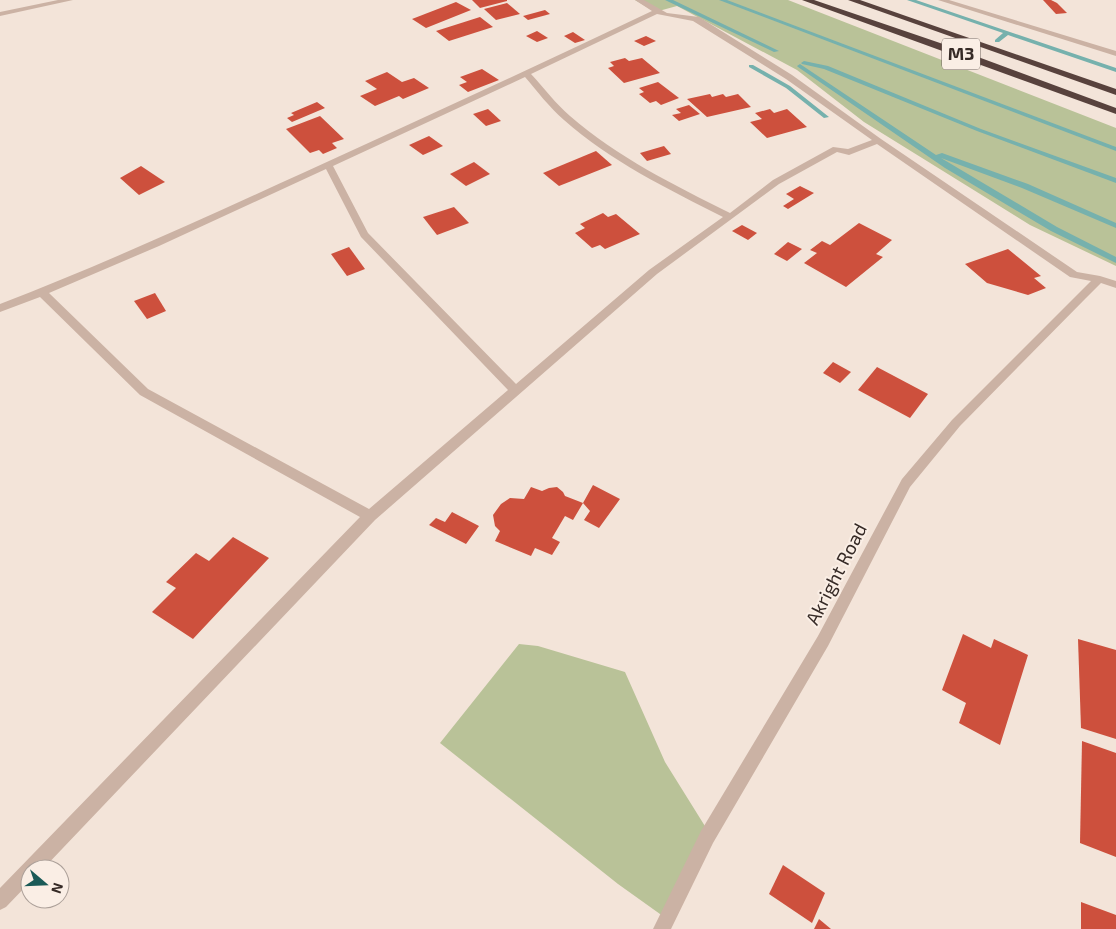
<svg xmlns="http://www.w3.org/2000/svg" width="1116" height="929" font-family="'Exo 2',sans-serif">
<rect width="100%" height="100%" fill="#f3e4d9"/>
<!-- green -->
<g fill="#b9c298">
<polygon points="635,0 788,0 1116,128 1116,266 1030,225 864,122 797,70 677,6 655,12"/>
<polygon points="519,644 538,646 625,672 665,762 708,831 667,919 618,884 440,743"/>
</g>
<g fill="none" stroke-linecap="round" stroke-linejoin="round">
<!-- stream -->
<g fill="#76b1ad" fill-rule="evenodd">
<polygon points="665,0 673,0 779,51 774,52"/>
<polygon points="719,0 727,0 1116,147 1116,151"/>
<polygon points="907,0 916,0 1116,68 1116,72 1008,35 999,42 995,42 995,40 1003,33"/>
<polygon points="804,61 828,66 981,129 1116,178 1116,183 977,131 824,69 802,64 801,63"/>
<polygon points="800,64 936,155 942,153 1028,184 1116,223 1116,228 1022,188 941,158 1057,227 1116,257 1116,263 1051,231 945,168 798,67 797,66"/>
<polygon points="749,65 753,65 790,86 829,117 824,118 786,88 749,67"/>
</g>
</g>
<!-- building -->
<g fill="#cd503d">
<polygon points="472,0 507,0 507,1 480,8"/>
<polygon points="1043,0 1051,0 1057,3 1067,13 1056,14"/>
<polygon points="456,2 471,10 426,28 412,19"/>
<polygon points="507,3 520,14 496,20 484,9"/>
<polygon points="545,10 550,14 528,20 523,16"/>
<polygon points="480,17 493,27 449,41 436,31"/>
<polygon points="537,31 548,38 537,42 526,36"/>
<polygon points="573,32 585,40 575,43 564,36"/>
<polygon points="646,36 656,41 644,46 634,41"/>
<polygon points="625,58 629,61 642,58 660,73 624,83 608,68 614,66 610,62"/>
<polygon points="482,69 499,80 468,92 459,85 467,82 460,77"/>
<polygon points="387,72 402,82 414,78 429,88 403,99 399,96 375,106 360,96 377,89 365,81"/>
<polygon points="658,82 679,98 661,105 656,101 650,103 639,94 644,92 639,88"/>
<polygon points="710,94 712,97 723,94 726,97 738,94 751,107 707,117 687,99"/>
<polygon points="317,102 325,108 292,122 287,118 294,115 291,113"/>
<polygon points="689,105 700,114 679,121 672,115 681,113 676,109"/>
<polygon points="488,109 501,121 486,126 473,114"/>
<polygon points="770,109 774,113 787,109 807,127 767,138 750,122 762,119 755,113"/>
<polygon points="320,116 344,139 332,143 337,148 323,154 319,150 310,153 286,129"/>
<polygon points="429,136 443,146 423,155 409,145"/>
<polygon points="664,146 671,154 647,161 640,153"/>
<polygon points="596,151 612,165 559,186 543,173"/>
<polygon points="474,162 490,174 466,186 450,174"/>
<polygon points="141,166 165,182 139,195 120,178"/>
<polygon points="800,186 814,193 788,209 783,206 794,199 786,194"/>
<polygon points="454,207 469,223 437,235 423,217"/>
<polygon points="603,213 608,217 616,214 640,234 605,249 600,245 592,248 575,233 585,228 580,224"/>
<polygon points="859,223 892,240 876,254 883,257 846,287 804,263 817,253 810,250 822,241 830,245"/>
<polygon points="742,225 757,233 748,240 732,231"/>
<polygon points="788,242 802,249 787,261 774,254"/>
<polygon points="349,247 365,269 347,276 331,254"/>
<polygon points="1008,249 1041,276 1034,278 1046,288 1028,295 987,283 965,264"/>
<polygon points="155,293 166,311 147,319 134,301"/>
<polygon points="833,362 851,372 840,383 823,373"/>
<polygon points="877,367 928,394 910,418 858,390"/>
<polygon points="593,485 620,499 599,528 584,520 590,511 583,503"/>
<polygon points="531,487 542,491 549,488 557,487 563,492 565,496 583,503 573,520 565,516 552,538 560,542 552,555 535,548 531,556 495,541 500,531 495,526 493,515 501,504 510,498 524,499"/>
<polygon points="452,512 479,526 466,544 429,525 436,518 445,522"/>
<polygon points="233,537 269,558 193,639 152,612 176,588 166,582 196,553 209,561"/>
<polygon points="963,634 991,648 994,639 1028,655 1000,745 959,723 966,703 942,690"/>
<polygon points="1078,639 1116,650 1116,739 1081,728"/>
<polygon points="1082,741 1116,753 1116,857 1080,843"/>
<polygon points="783,865 825,893 812,923 769,894"/>
<polygon points="1081,902 1116,915 1116,929 1081,929"/>
<polygon points="819,919 831,929 814,929"/>
</g>
<g fill="none" stroke-linecap="round" stroke-linejoin="round">
<!-- minor -->
<g fill="#cbb2a4" fill-rule="evenodd">
<polygon points="58,0 73,0 0,16 0,12"/>
<path d="M 635,0 L 644,0 L 667,13 L 699,17 L 792,75 L 881,139 L 1077,272 L 1100,276 L 1116,281 L 1116,288 L 1101,283 L 1086,298 L 960,426 L 910,487 L 828,646 L 713,843 L 671,929 L 653,929 L 701,831 L 818,636 L 902,479 L 952,420 L 1091,281 L 1070,277 L 877,144 L 849,155 L 837,152 L 779,184 L 657,274 L 375,520 L 43,869 L 30,869 L 30,882 L 6,907 L 0,910 L 0,888 L 360,517 L 140,395 L 40,297 L 0,312 L 0,304 C 104,264 204,218 305,172 C 421,119 537,66 652,11 ZM 657,14 L 693,21 L 786,79 L 872,140 L 848,149 L 833,147 L 773,180 L 730,213 C 674,185 617,157 570,116 C 556,104 544,88 531,74 ZM 525,77 C 537,91 549,107 564,120 C 610,161 668,189 723,217 L 649,270 L 516,384 L 368,233 L 333,166 ZM 326,169 L 361,237 L 508,390 L 369,509 L 148,389 L 49,293 L 159,246 Z"/>
<polygon points="938,0 949,0 1116,51 1116,56"/>
</g>
<!-- highway -->
<g fill="#58423d" fill-rule="evenodd">
<polygon points="802,0 814,0 943,44 1116,108 1116,114"/>
<polygon points="848,0 860,0 1116,89 1116,95"/>
</g>
</g>
<g text-anchor="middle" stroke-width="4" stroke-linejoin="round" paint-order="stroke">
<!-- shield labels -->
<rect fill="#faeee5" stroke="#71655f" stroke-width="1" x="942" y="38.5" width="38" height="31" rx="4"/>
<g font-size="18" font-weight="bold" fill="#362a26">
<text x="961" y="60">M3</text>
</g>
<!-- street labels -->
<g font-size="19" fill="#362a26" stroke="#faeee5">
<text transform="translate(836 574) rotate(-63)" y="7">Akright Road</text>
</g>
</g>
<!-- north arrow -->
<g transform="translate(45 884) rotate(109)"><circle r="24" fill="#faeee5" stroke="#aca099"/>
<path d="M0-4L9 19L0 12L-9 19Z" fill="#1a5a57"/>
<text y="-8" font-size="14" font-weight="bold" text-anchor="middle" fill="#362a26">N</text>
</g>
</svg>
